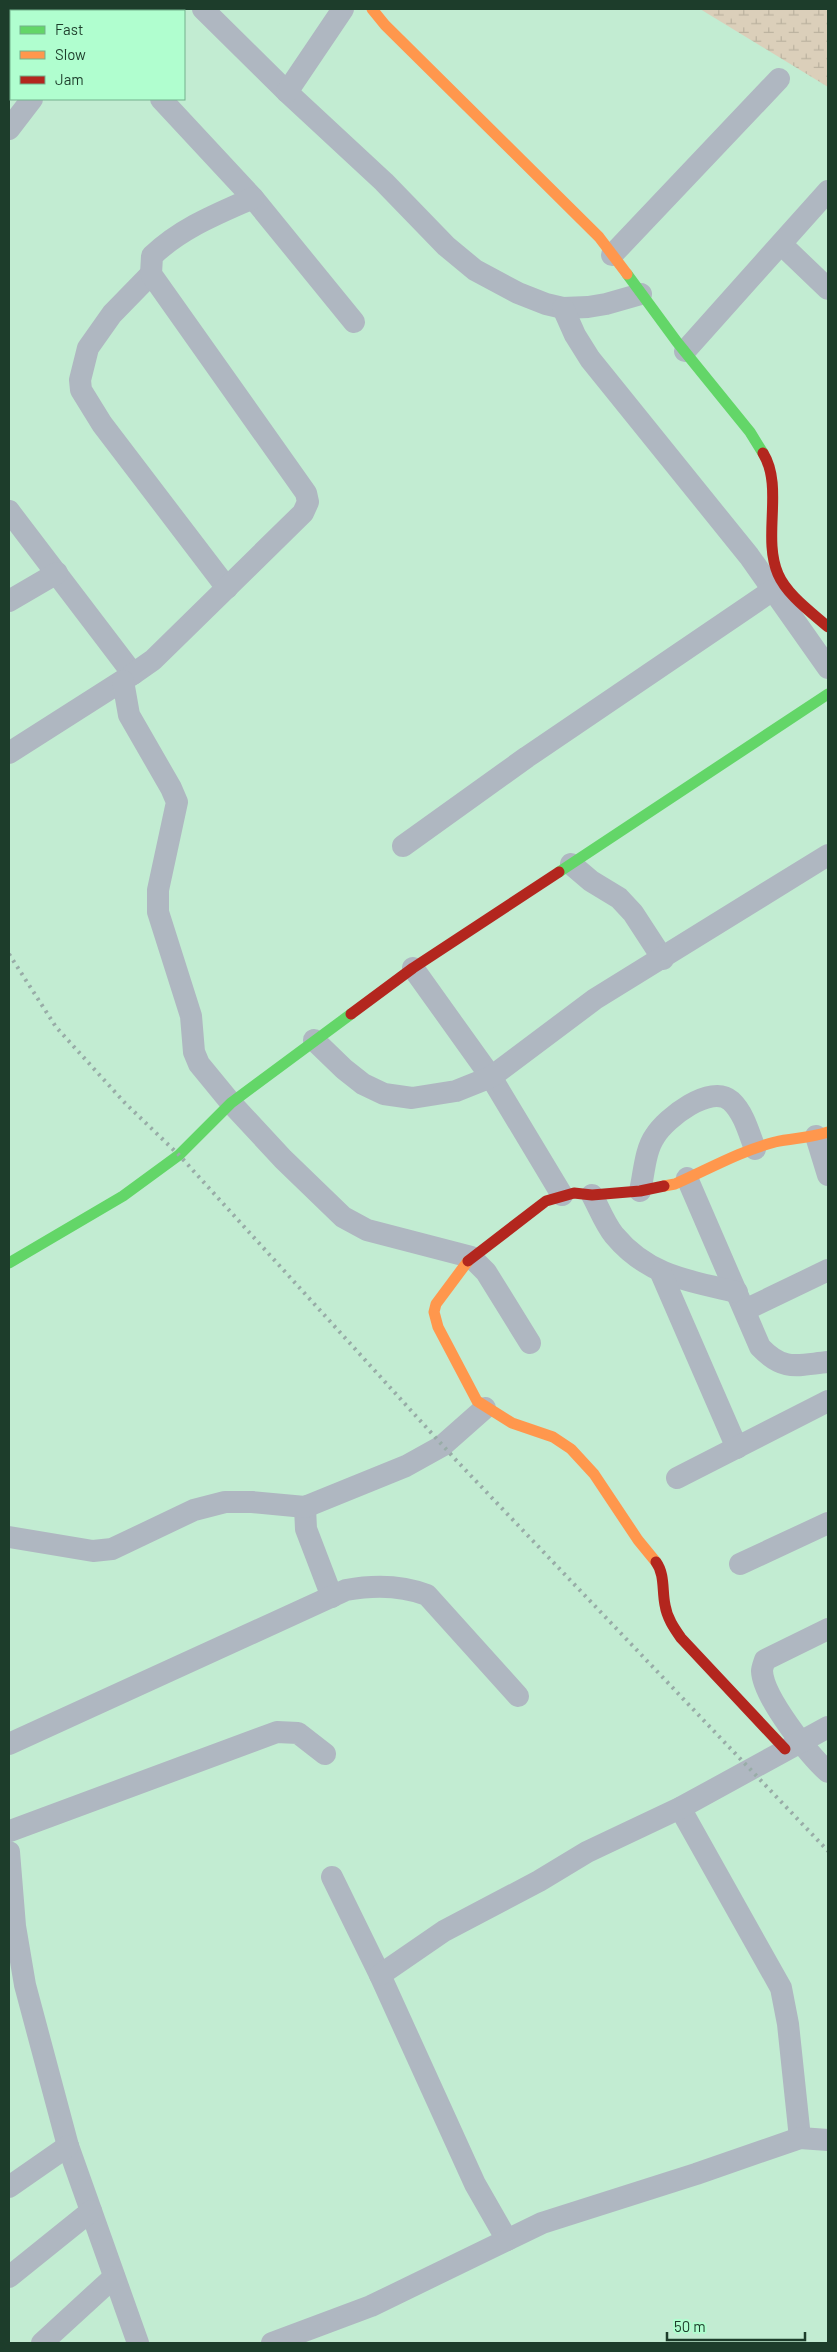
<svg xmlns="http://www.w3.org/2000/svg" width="837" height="2352" font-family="Barlow,sans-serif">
<defs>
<pattern id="wetland-marsh" width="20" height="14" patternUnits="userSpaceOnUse" patternTransform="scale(1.25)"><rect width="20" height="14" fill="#dbcfba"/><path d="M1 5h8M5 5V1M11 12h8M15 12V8" fill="none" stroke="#bcb3a0"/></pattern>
</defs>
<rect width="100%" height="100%" fill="#c2ecd2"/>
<!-- wetland -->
<polygon fill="url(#wetland-marsh)" points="700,9 828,9 828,87"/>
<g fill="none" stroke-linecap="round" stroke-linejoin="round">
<!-- street -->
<g stroke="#afb7c1" stroke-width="22">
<polyline points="203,9 287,92 384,182 446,246 475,270 518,293 546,304 563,308 588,307 606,304 641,294"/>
<polyline points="100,11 102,9"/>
<polyline points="287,92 343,9"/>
<polyline points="161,99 253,198 354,322"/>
<polyline points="9,129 32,99"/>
<polyline points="781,244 828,289"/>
<polyline points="612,255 779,79"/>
<polyline points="151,274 112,314 88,348 80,380 81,390 102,424 227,588"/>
<polyline points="563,308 575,335 590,359 749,556 828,668"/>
<polyline points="685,351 828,191"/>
<polyline points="9,511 133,674 9,753"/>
<polyline points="9,601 57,573"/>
<path d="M 133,674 L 153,660 L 303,513 L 308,502 L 306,493 L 151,274 L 152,256 C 181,228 217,214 253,198"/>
<polyline points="123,681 129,715 171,788 177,802 158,890 158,912 191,1016 194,1052 199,1064 231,1103 283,1159 343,1217 367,1230 471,1257 486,1272 530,1343"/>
<polyline points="403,846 527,757 773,590"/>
<polyline points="571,864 591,881 619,898 633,913 663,959"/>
<polyline points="413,968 491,1077 562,1195"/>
<polyline points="314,1040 344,1069 363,1084 384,1094 412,1098 456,1091 491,1077 595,999 828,855"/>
<polyline points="816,1136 828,1175"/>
<path d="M 687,1178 L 760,1347 C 784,1372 797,1365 828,1362"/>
<path d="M 640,1191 C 644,1174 645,1150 655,1136 C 666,1118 711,1083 731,1101 C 744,1113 749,1133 755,1149"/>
<path d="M 592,1195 C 599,1208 605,1224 614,1235 C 648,1276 689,1281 737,1292"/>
<polyline points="661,1273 737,1448"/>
<polyline points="745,1310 828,1270"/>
<polyline points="677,1478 828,1401"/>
<polyline points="305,1507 306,1529 332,1597"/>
<polyline points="9,1537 93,1551 112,1549 194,1510 225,1502 252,1502 305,1507 406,1466 442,1446 485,1408"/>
<polyline points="740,1564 828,1523"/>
<path d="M 828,1629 L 765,1660 C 764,1663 762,1668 762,1671 C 763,1697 809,1755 828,1772"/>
<path d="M 9,1744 L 346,1590 C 373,1585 401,1585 427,1595 L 518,1696"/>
<polyline points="680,1808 781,1988 788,2024 800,2138"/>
<polyline points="10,1831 277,1732 298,1733 325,1754"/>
<polyline points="9,1852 15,1926 25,1985 68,2146 138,2343"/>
<polyline points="332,1877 380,1975 475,2184 507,2240"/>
<polyline points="380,1975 444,1931 539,1881 587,1852 680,1808 828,1727"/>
<polyline points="9,2187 68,2146"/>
<polyline points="9,2277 91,2211"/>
<polyline points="42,2343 114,2277"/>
<polyline points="272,2343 371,2306 542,2223 696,2174 800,2138 828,2140"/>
</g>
<!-- fast -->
<g stroke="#63d668" stroke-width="11">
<polyline points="627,274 677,342 750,432 763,453"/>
<polyline points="559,872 828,694"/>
<polyline points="9,1263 123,1196 179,1155 231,1103 351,1014"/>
</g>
<!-- slow -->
<g stroke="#ff974d" stroke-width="11">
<polyline points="372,9 385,25 599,237 627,274"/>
<path d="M 664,1186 L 675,1184 C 707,1170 740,1151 775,1142 C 793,1138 811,1138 828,1132"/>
<polyline points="468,1261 436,1304 434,1312 438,1327 477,1401 512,1423 553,1437 571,1449 594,1474 638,1540 656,1562"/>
</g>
<!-- jam -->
<g stroke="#b3261e" stroke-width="11">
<path d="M 763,453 C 784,487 762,537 778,574 C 787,595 811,612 828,627"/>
<polyline points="351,1014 413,968 559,872"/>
<polyline points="468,1261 546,1201 574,1193 592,1195 640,1191 664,1186"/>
<path d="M 656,1562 C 665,1574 662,1591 665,1605 C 667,1618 674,1628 681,1638 L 785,1749"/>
</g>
<!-- rail -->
<polyline stroke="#98aca7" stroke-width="4" stroke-dasharray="2.5 5" stroke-linecap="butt" points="9,954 56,1027 125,1103 179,1155 455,1459 828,1851"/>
</g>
<!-- border -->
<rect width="837" height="2352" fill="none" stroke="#1d3d2b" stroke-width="20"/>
<!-- legend -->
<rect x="10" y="10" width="175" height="90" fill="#b0fecf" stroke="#75b18d"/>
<rect x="20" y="26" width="25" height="8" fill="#63d668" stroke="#75b18d"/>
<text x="55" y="35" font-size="15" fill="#1d3d2b">Fast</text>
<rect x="20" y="51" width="25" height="8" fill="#ff974d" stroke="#75b18d"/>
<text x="55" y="60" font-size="15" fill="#1d3d2b">Slow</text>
<rect x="20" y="76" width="25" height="8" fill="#b3261e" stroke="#75b18d"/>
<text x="55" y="85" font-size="15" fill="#1d3d2b">Jam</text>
<!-- scale -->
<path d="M667 2332v8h138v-8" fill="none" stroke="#1d3d2b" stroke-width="2.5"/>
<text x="674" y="2332" font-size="15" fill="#1d3d2b" stroke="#b0fecf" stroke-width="4" paint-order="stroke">50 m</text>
</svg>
